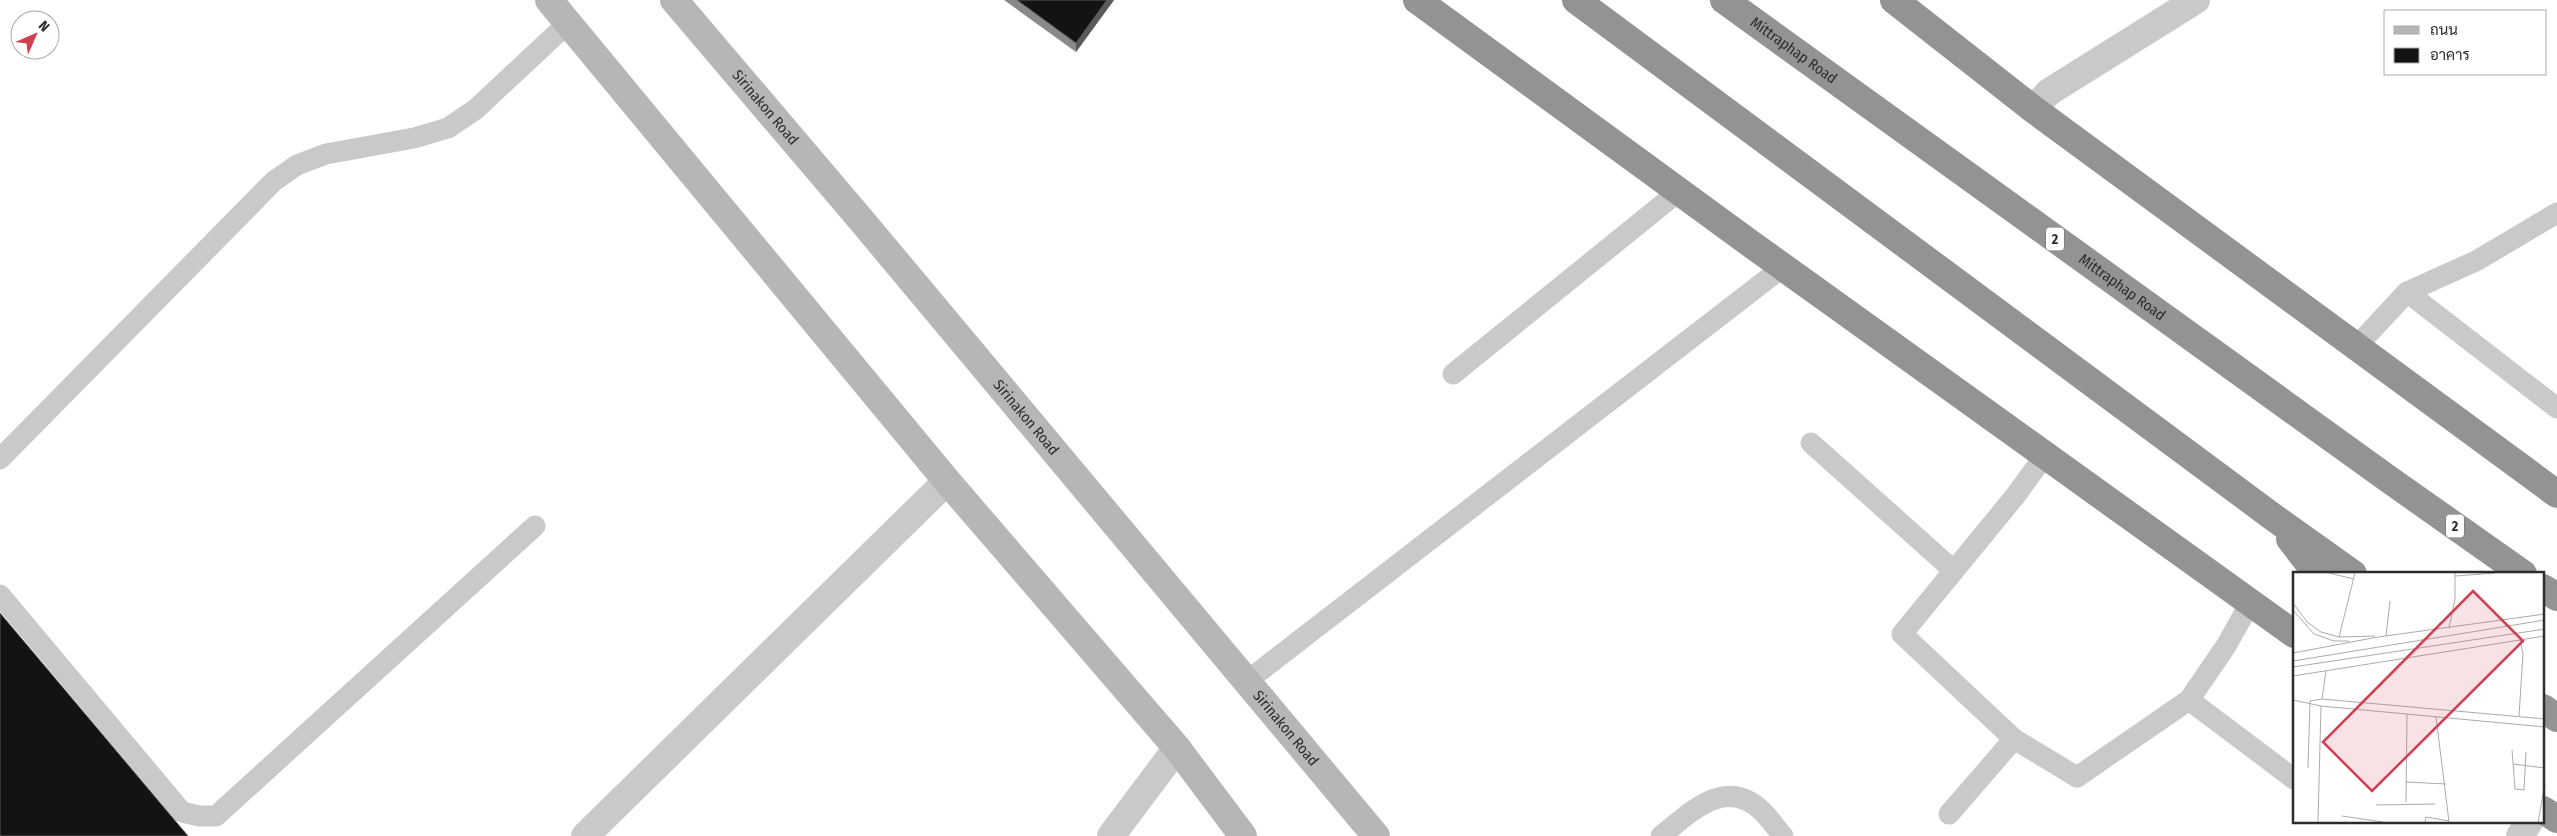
<svg xmlns="http://www.w3.org/2000/svg" width="2557" height="836" font-family="'Fira Sans Condensed',Sarabun,sans-serif">
<rect width="100%" height="100%" fill="#fff"/>
<g fill="none" stroke-linecap="round" stroke-linejoin="round">
<!-- lane -->
<g stroke="#c9c9c9" stroke-width="21">
<polyline points="2407,292 2557,408"/>
<polyline points="2356,347 2407,292 2476,261 2557,213"/>
<polyline points="1453,374 1678,192"/>
<polyline points="1811,443 1953,570"/>
<polyline points="2045,455 2016,495 1902,634 2014,739 2077,777 2189,700 2226,646 2250,603"/>
<polyline points="0,459 274,181 297,165 326,154 414,138 448,128 476,109 568,23"/>
<polyline points="0,595 182,812 199,816 216,816 535,526"/>
<polyline points="1247,681 1783,267"/>
<polyline points="2189,700 2294,779"/>
<polyline points="1949,814 2014,739"/>
<path d="M 1661,836 C 1691,812 1726,775 1763,812 C 1770,819 1776,828 1783,836"/>
</g>
<!-- street -->
<g stroke="#c9c9c9" stroke-width="28">
<polyline points="2033,109 2049,92 2196,0"/>
<polyline points="585,836 947,481"/>
<polyline points="1111,836 1177,748"/>
<polyline points="2520,836 2529,822"/>
</g>
<!-- secondary -->
<g stroke="#b6b6b6" stroke-width="28">
<polyline points="549,0 947,481 1177,748 1243,836"/>
<path id="s1" d="M 674,0 L 862,221 L 1376,836"/>
</g>
<!-- highway -->
<g stroke="#939393" stroke-width="28">
<polyline points="1417,0 1751,244 2294,634"/>
<polyline points="1576,0 2273,517 2353,574"/>
<path id="s2" d="M 1724,0 L 2387,478 L 2523,574"/>
<polyline points="1894,0 2033,109 2557,494"/>
<polyline points="2290,539 2317,574"/>
<polyline points="2543,588 2557,597"/>
<polyline points="2543,708 2557,718"/>
<polyline points="2543,810 2557,819"/>
</g>
</g>
<!-- wall -->
<polygon fill="#898989" points="1004,0 1114,0 1076,52"/>
<!-- shaded-wall -->
<polygon fill="#5a5a5a" points="1107,0 1114,0 1076,52 1076,43"/>
<!-- building -->
<g fill="#131313" stroke="#5a5a5a">
<polygon points="1017,0 1107,0 1076,43"/>
<polygon points="0,613 188,836 0,836"/>
</g>
<g text-anchor="middle" stroke-width="5" stroke-linejoin="round" paint-order="stroke">
<!-- shield labels -->
<g fill="#fff" stroke="#6b6b6b" stroke-width="1">
<rect x="2046" y="227.5" width="18" height="23" rx="4"/>
<rect x="2446" y="514.5" width="18" height="23" rx="4"/>
</g>
<g font-size="14" font-weight="bold" fill="#2c2c2c">
<text x="2055" y="244">2</text>
<text x="2455" y="531">2</text>
</g>
<!-- street labels -->
<g font-size="15" fill="#2c2c2c" stroke="#fff">
<text dy="5" stroke="none"><textPath href="#s2" startOffset="86">Mittraphap Road</textPath></text>
<text dy="5" stroke="none"><textPath href="#s1" startOffset="141">Sirinakon Road</textPath></text>
<text dy="5" stroke="none"><textPath href="#s2" startOffset="491">Mittraphap Road</textPath></text>
<text dy="5" stroke="none"><textPath href="#s1" startOffset="546">Sirinakon Road</textPath></text>
<text dy="5" stroke="none"><textPath href="#s1" startOffset="951">Sirinakon Road</textPath></text>
</g>
</g>
<!-- overview -->
<g transform="translate(2293 572)">
<rect width="251" height="251" fill="#fff"/>
<path fill="none" stroke="#ababab" stroke-width="1" d="M 36,1 L 61,7M 162,4 L 202,1M 0,31 L 14,50 L 28,60 L 46,65 L 82,64M 0,38 L 21,62 L 41,69 L 56,69M 0,49 L 0,65M 156,56 L 162,27 L 162,1M 93,64 L 97,29M 46,65 L 62,1M 0,81 L 85,65 L 252,42M 0,89 L 252,48M 0,95 L 252,57M 0,104 L 252,64M 29,127 L 33,99M 0,128 L 28,134 L 252,155M 17,129 L 29,127 L 252,147M 226,144 L 230,82 L 227,68M 143,145 L 156,250M 219,178 L 222,217 L 231,218 L 233,180M 220,192 L 252,196M 15,196 L 17,129M 113,210 L 153,212M 113,230 L 114,142M 83,233 L 142,232M 49,244 L 90,250M 25,250 L 28,134M 132,250 L 133,245 L 156,249M 245,250 L 252,212"/>
<path fill="#d13f52" fill-opacity="0.15" stroke="#d13f52" stroke-width="2.5" d="M 180,19 L 230,69 L 79,219 L 30,170 Z"/>
<rect width="251" height="251" fill="none" stroke="#2c2c2c" stroke-width="2.5"/>
</g>
<!-- legend -->
<rect x="2384" y="10" width="162" height="65" fill="#ffffff" stroke="#ababab"/>
<rect x="2394" y="26" width="25" height="8" fill="#b6b6b6" stroke="#ababab"/>
<text x="2430" y="35" font-size="15" fill="#2c2c2c">ถนน</text>
<rect x="2394" y="48" width="25" height="15" fill="#131313" stroke="#ababab"/>
<text x="2430" y="60" font-size="15" fill="#2c2c2c">อาคาร</text>
<!-- north arrow -->
<g transform="translate(35 35) rotate(45)"><circle r="24" fill="#ffffff" stroke="#ababab"/>
<path d="M0-4L9 19L0 12L-9 19Z" fill="#d13f52"/>
<text y="-8" font-size="14" font-weight="bold" text-anchor="middle" fill="#2c2c2c">N</text>
</g>
</svg>
